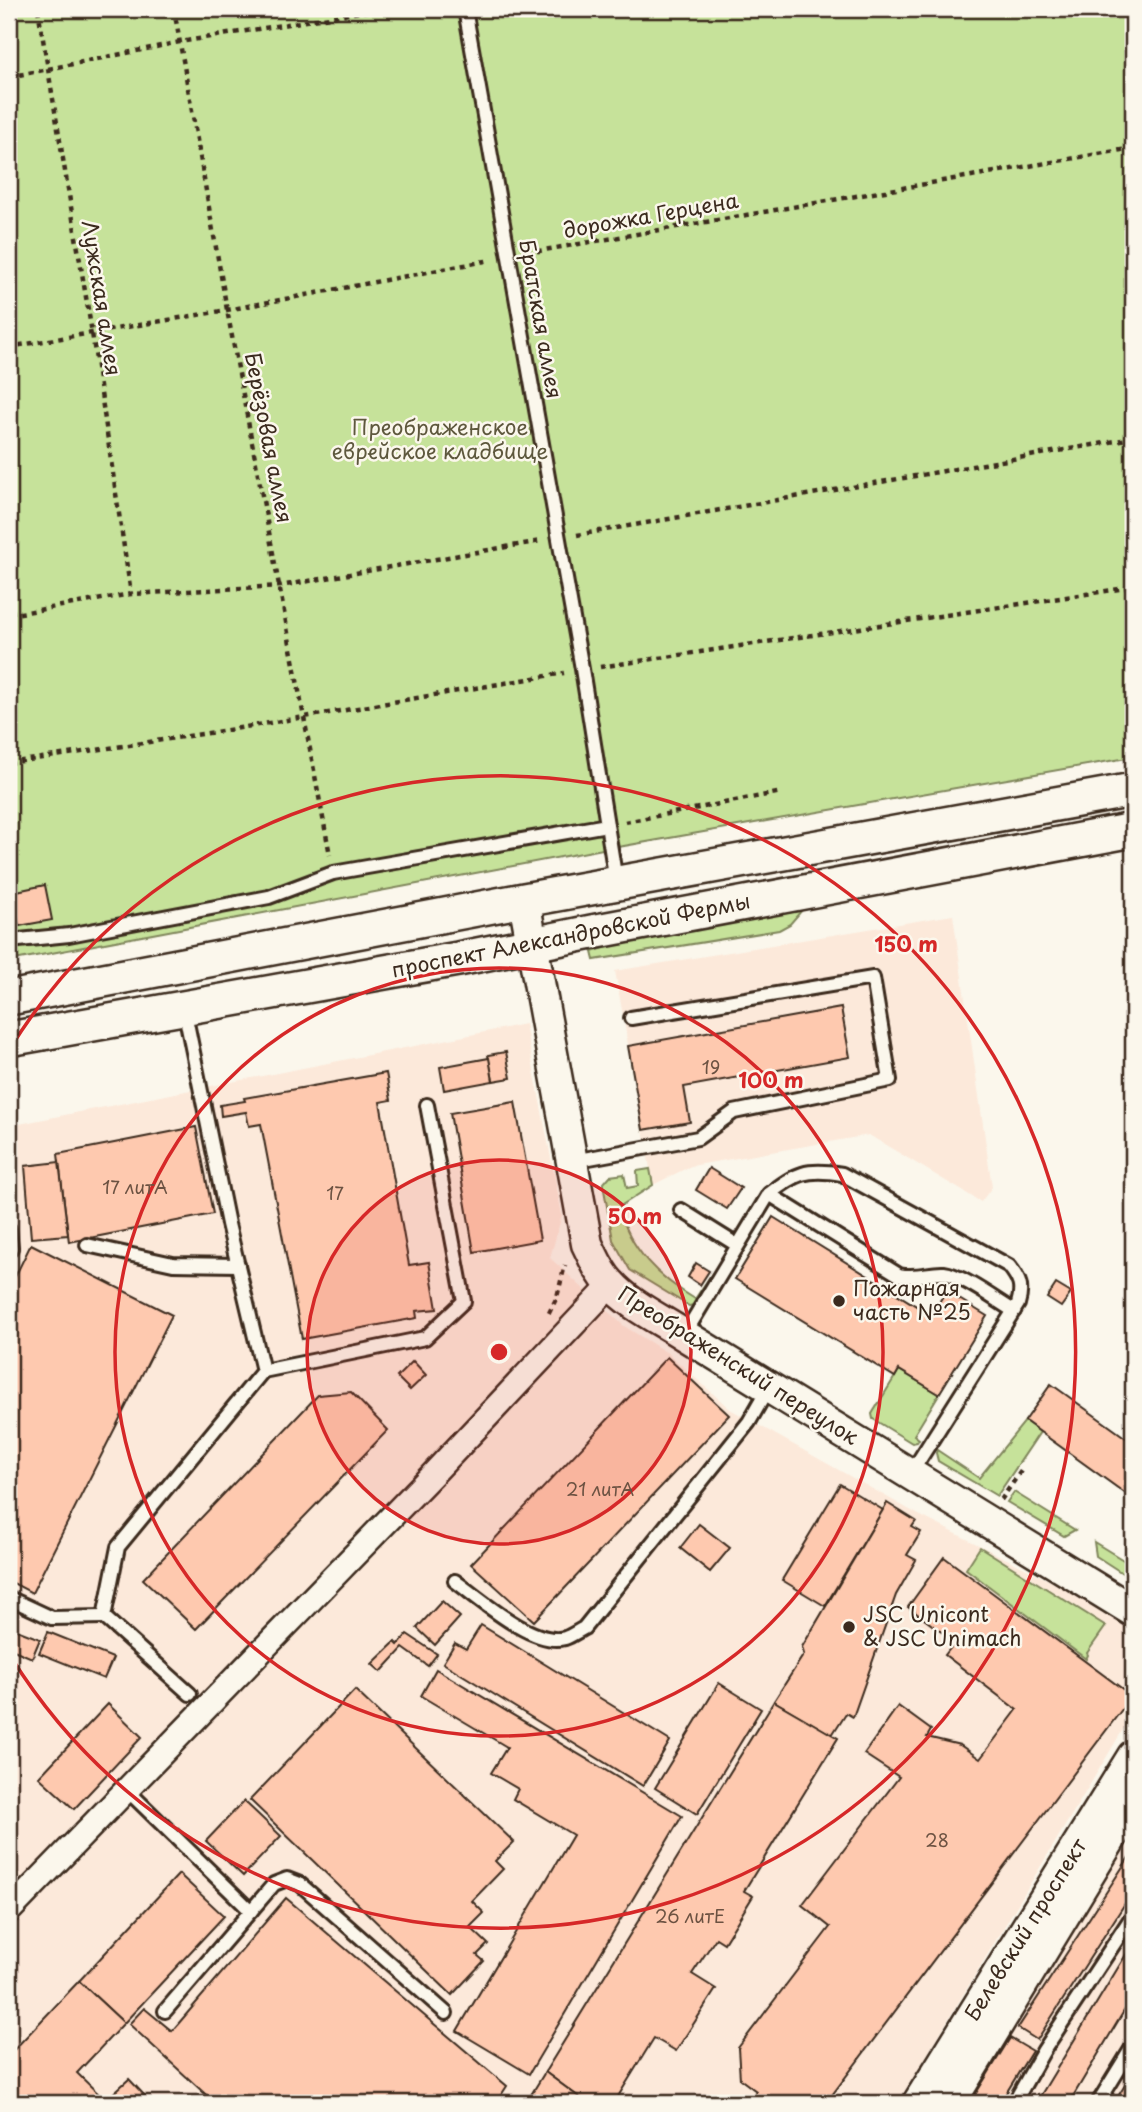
<svg xmlns="http://www.w3.org/2000/svg" width="1142" height="2112" font-family="'Playpen Sans',sans-serif">
<rect width="100%" height="100%" fill="#fbf7ec"/>
<filter id="ink" filterUnits="userSpaceOnUse"><feTurbulence type="fractalNoise" baseFrequency=".0143" numOctaves="2"/><feDisplacementMap in="SourceGraphic" scale="14" xChannelSelector="R" yChannelSelector="G"/><feConvolveMatrix kernelMatrix="1 2 1 2 8 2 1 2 1" color-interpolation-filters="sRGB"/></filter>
<g filter="url(#ink)">
<!-- built -->
<g fill="#fce9da">
<polygon points="953,915 992,1187 981,1202 869,1135 691,1166 653,1185 615,971"/>
<polygon points="525,1024 562,1215 550,1258 624,1326 669,1354 730,1409 919,1515 1102,1607 1133,1629 1133,1713 904,2093 893,2103 9,2103 9,1273 18,1254 9,1178 9,1126"/>
<polygon points="1133,1833 1133,2103 966,2103 1048,1971"/>
</g>
<!-- green -->
<g fill="#c6e29a" stroke="#80865c" stroke-width="2">
<polygon points="9,9 1133,9 1133,757 618,847 617,843 603,845 603,849 9,961"/>
<polygon points="802,910 790,924 779,930 594,960 592,952 613,945"/>
<path d="M 650,1169 L 653,1185 L 619,1207 C 630,1250 658,1277 695,1299 L 713,1272 L 714,1273 L 694,1305 L 689,1306 L 630,1270 L 613,1240 L 603,1184 L 610,1176 L 624,1174 L 627,1188 L 638,1186 L 637,1171 Z"/>
<polygon points="899,1370 939,1394 914,1435 919,1439 917,1442 912,1443 873,1419 872,1414"/>
<polygon points="1025,1421 1040,1432 997,1496 938,1461 936,1453 937,1450 979,1478"/>
<polygon points="1014,1492 1075,1530 1064,1536 1007,1502"/>
<polygon points="1094,1542 1133,1566 1133,1580 1096,1556"/>
<polygon points="980,1547 1106,1626 1087,1653 1088,1655 1086,1659 966,1569"/>
</g>
<!-- building -->
<g fill="#fec9af" stroke="#3b2a1e" stroke-width="2">
<polygon points="45,885 52,920 19,926 12,892"/>
<polygon points="841,1008 850,1057 684,1087 690,1122 643,1130 628,1046"/>
<polygon points="506,1052 511,1078 493,1081 488,1055"/>
<polygon points="489,1058 493,1081 444,1090 440,1067"/>
<polygon points="386,1073 391,1100 380,1102 409,1265 429,1262 437,1309 416,1311 417,1318 302,1339 261,1124 249,1126 246,1112 221,1116 220,1105 245,1101 244,1098"/>
<polygon points="515,1102 540,1240 474,1252 450,1113"/>
<polygon points="196,1127 213,1214 69,1242 58,1154"/>
<polygon points="59,1162 68,1235 31,1238 25,1166"/>
<polygon points="709,1168 741,1188 727,1209 696,1190"/>
<polygon points="773,1217 931,1315 946,1291 987,1316 939,1394 899,1370 895,1377 735,1279"/>
<polygon points="31,1244 172,1315 32,1593 9,1581 9,1289"/>
<polygon points="696,1263 709,1271 700,1285 688,1277"/>
<polygon points="1056,1284 1071,1293 1061,1307 1047,1298"/>
<polygon points="667,1357 729,1415 534,1621 471,1564"/>
<polygon points="413,1361 426,1375 410,1390 397,1377"/>
<polygon points="1051,1384 1133,1443 1133,1499 1025,1421"/>
<polygon points="351,1392 388,1430 196,1629 143,1579 318,1395"/>
<polygon points="840,1484 883,1510 825,1606 782,1580"/>
<polygon points="887,1503 916,1521 912,1527 921,1532 907,1555 916,1560 896,1595 853,1717 846,1713 832,1735 774,1701 804,1654 802,1647"/>
<polygon points="699,1524 730,1548 710,1572 680,1548"/>
<polygon points="944,1557 1132,1696 826,2103 747,2103 756,2091 740,2079 738,2048 830,1927 802,1905 899,1777 864,1754 898,1706 931,1730 927,1737 960,1745 980,1759 1017,1710 945,1655 955,1642 908,1607"/>
<polygon points="442,1601 460,1617 435,1645 417,1628"/>
<polygon points="481,1625 670,1741 643,1786 443,1663 455,1643 466,1649"/>
<polygon points="9,1627 40,1639 32,1658 9,1648"/>
<polygon points="48,1632 113,1658 104,1679 39,1653"/>
<polygon points="407,1634 437,1654 428,1666 403,1648 381,1672 372,1664 395,1642 398,1645"/>
<polygon points="436,1669 682,1816 529,2074 457,2031 573,1835 513,1799 518,1789 491,1773 507,1747 421,1696"/>
<polygon points="719,1683 761,1709 697,1814 655,1788"/>
<polygon points="355,1690 514,1842 495,1861 503,1869 472,1901 484,1913 470,1927 488,1944 477,1955 484,1961 452,1995 250,1800"/>
<polygon points="774,1701 838,1738 744,1891 753,1896 724,1943 716,1938 692,1974 716,1989 676,2051 654,2038 614,2103 587,2103 545,2072"/>
<polygon points="108,1704 142,1737 74,1809 39,1777"/>
<polygon points="244,1801 281,1836 243,1876 206,1841"/>
<polygon points="1133,1851 1133,1891 1037,2040 1018,2028"/>
<polygon points="179,1874 224,1916 124,2023 79,1981"/>
<polygon points="286,1898 507,2086 496,2103 215,2103 129,2024 144,2008 172,2031"/>
<polygon points="1133,1943 1133,1996 1069,2103 1036,2103"/>
<polygon points="79,1981 124,2023 77,2073 108,2103 9,2103 9,2055"/>
<polygon points="1010,2038 1032,2051 1000,2103 970,2103"/>
<polygon points="545,2072 587,2103 526,2103"/>
<polygon points="1133,2072 1133,2103 1114,2103"/>
<polygon points="129,2079 145,2096 137,2103 113,2103 108,2098"/>
</g>
<g fill="none" stroke-linecap="round" stroke-linejoin="round">
<!-- service casing -->
<g stroke="#3b2a1e" stroke-width="18">
<g id="service">
<polyline points="465,9 582,669 616,881"/>
<polyline points="9,941 69,935 269,897 333,873 607,825"/>
<polyline points="184,1008 228,1224 263,1371 118,1547 104,1617 190,1694"/>
<polyline points="573,1161 698,1138 734,1112 890,1080 873,978 631,1018"/>
<path d="M 769,1194 L 899,1275 C 918,1279 929,1272 944,1273 C 962,1275 997,1301 1014,1311"/>
<polyline points="681,1210 737,1245"/>
<polyline points="9,1229 11,1248 9,1251"/>
<polyline points="87,1245 173,1264 238,1265"/>
<path d="M 684,1335 L 769,1194 C 797,1173 806,1168 842,1174 L 1009,1266 C 1020,1280 1023,1287 1018,1304 L 911,1473"/>
<polyline points="263,1371 425,1338 464,1301 427,1105"/>
<path d="M 455,1581 C 480,1599 533,1647 565,1638 C 571,1636 578,1631 584,1628 L 749,1422 L 769,1387"/>
<polyline points="9,1598 52,1618 104,1617"/>
<polyline points="126,1789 251,1911"/>
<polyline points="165,2011 274,1884 287,1879 300,1884 446,2013"/>
<polyline points="1014,2103 1044,2050 1133,1915"/>
<polyline points="1098,2103 1133,2046"/>
</g>
</g>
<!-- minor casing -->
<g stroke="#3b2a1e" stroke-width="28">
<polyline id="minor" points="9,1911 432,1475 611,1285"/>
</g>
<!-- tertiary casing -->
<g stroke="#3b2a1e" stroke-width="35">
<g id="tertiary">
<path d="M 524,900 L 587,1244 C 594,1258 599,1272 610,1283 C 629,1305 660,1319 684,1335 L 1133,1611"/>
<polyline points="918,2103 1133,1756"/>
<polyline points="950,2103 1133,1802"/>
</g>
</g>
<!-- secondary casing -->
<g stroke="#3b2a1e" stroke-width="38">
<g id="secondary">
<polyline points="9,998 524,900 1133,790"/>
<polyline points="9,1039 458,959 592,932 1133,830"/>
</g>
</g>
<!-- path -->
<g stroke="#3b2a1e" stroke-width="4.5" stroke-dasharray="5 5" stroke-linecap="butt">
<polyline points="38,9 92,333 131,594"/>
<polyline points="174,9 227,310 330,855"/>
<polyline points="9,77 180,42 378,9"/>
<polyline points="527,253 1133,148"/>
<polyline points="9,347 227,310 491,260"/>
<polyline points="577,535 1133,438"/>
<polyline points="9,590 13,614"/>
<polyline points="9,615 131,594 280,586 541,541"/>
<polyline points="600,667 1133,587"/>
<polyline points="9,763 222,731 564,673"/>
<polyline points="625,822 782,792"/>
<polyline points="549,1313 557,1297 565,1265"/>
<polyline points="1001,1500 1023,1468"/>
</g>
<!-- service -->
<use href="#service" stroke="#fbf7ec" stroke-width="12"/>
<!-- minor -->
<use href="#minor" stroke="#fbf7ec" stroke-width="23"/>
<!-- tertiary -->
<use href="#tertiary" stroke="#fbf7ec" stroke-width="30"/>
<!-- secondary -->
<use href="#secondary" stroke="#fbf7ec" stroke-width="33"/>
</g>
</g>
<!-- distance rings -->
<circle cx="499" cy="1352" r="192" fill="#d62828" fill-opacity=".12"/>
<g fill="none" stroke="#d62828" stroke-width="3.5">
<circle cx="499" cy="1352" r="192"/>
<circle cx="499" cy="1352" r="384"/>
<path d="M11 1047A576 576 0 1 1 11 1657"/>
</g>
<!-- markers -->
<g fill="#3b2a1e" stroke="#fbf7ec" stroke-width="2.5">
<circle cx="839" cy="1301" r="7"/>
<circle cx="849" cy="1627" r="7"/>
</g>
<g text-anchor="middle" stroke-width="5" stroke-linejoin="round" paint-order="stroke">
<!-- number labels -->
<g font-size="18" fill="#6c5242">
<text x="711" y="1074">19</text>
<text x="135" y="1194">17 литА</text>
<text x="335" y="1200">17</text>
<text x="600" y="1496">21 литА</text>
<text x="937" y="1847">28</text>
<text x="690" y="1923">26 литЕ</text>
</g>
<!-- street labels -->
<g font-size="21" fill="#3b2a1e" stroke="#fbf7ec">
<text transform="translate(651 216) rotate(-10)" y="7">дорожка Герцена</text>
<text transform="translate(101 298) rotate(81)" y="7">Лужская аллея</text>
<text transform="translate(540 319) rotate(80)" y="7">Братская аллея</text>
<text transform="translate(268 438) rotate(79)" y="7">Берёзовая аллея</text>
<text transform="translate(571 936) rotate(-11)" y="7">проспект Александровской Фермы</text>
<text transform="translate(738 1366) rotate(32)" y="7">Преображенский переулок</text>
<text transform="translate(1026 1930) rotate(-58)" y="7">Белевский проспект</text>
</g>
<!-- park labels -->
<g font-size="21" fill="#5e583d" stroke="#fbf7ec">
<text x="440" y="435">Преображенское<tspan x="440" dy="24">еврейское кладбище</tspan></text>
</g>
<!-- poi labels -->
<g font-size="21" fill="#3b2a1e" stroke="#fbf7ec" text-anchor="start">
<text x="853" y="1296">Пожарная<tspan x="853" dy="24">часть №25</tspan></text>
<text x="863" y="1622">JSC Unicont<tspan x="863" dy="24">&amp; JSC Unimach</tspan></text>
</g>
</g>
<circle cx="499" cy="1352" r="10" fill="#d62828" stroke="#fbf7ec" stroke-width="3.5"/>
<g font-size="21" text-anchor="middle" font-weight="bold" fill="#d62828" stroke="#fbf7ec" stroke-width="5" stroke-linejoin="round" paint-order="stroke">
<text x="906" y="952">150 m</text>
<text x="771" y="1088">100 m</text>
<text x="635" y="1224">50 m</text>
</g>
<!-- margin -->
<rect width="1142" height="2112" fill="none" stroke="#fbf7ec" stroke-width="35"/>
<rect x="18" y="18" width="1107" height="2077" fill="none" stroke="#3b2a1e" stroke-width="2.5" filter="url(#ink)"/>
</svg>
